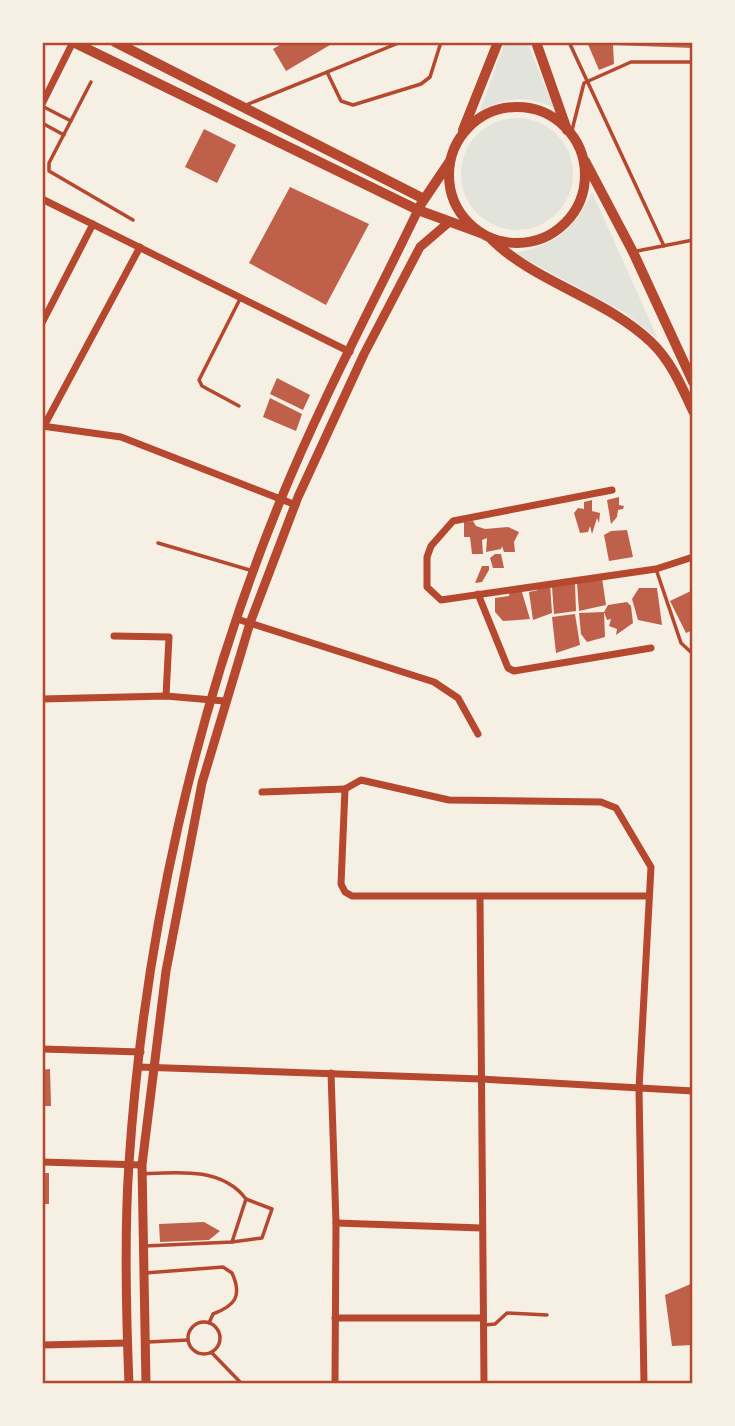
<svg xmlns="http://www.w3.org/2000/svg" width="735" height="1426" font-family="Figtree,sans-serif">
<rect width="100%" height="100%" fill="#f6efe4"/>
<!-- green -->
<g fill="#e2e4dc">
<path d="M 505,42 L 527,42 L 554,108 C 528,95 506,97 480,110 Z"/>
<circle cx="517" cy="174" r="56"/>
<path d="M 592,192 L 658,339 L 624,312 L 514,253 C 559,244 572,231 592,192 Z"/>
</g>
<!-- building -->
<g fill="#bf614a">
<polygon points="285,42 335,42 286,71 273,49"/>
<polygon points="587,42 693,42 693,48 613,45 614,64 599,70"/>
<polygon points="204,129 236,145 217,183 185,167"/>
<polygon points="290,187 369,224 326,305 249,263"/>
<polygon points="277,378 310,395 303,410 270,394"/>
<polygon points="270,398 302,414 296,431 263,417"/>
<polygon points="619,497 619,505 624,506 623,509 618,510 617,517 611,524 607,500"/>
<polygon points="592,500 592,511 600,513 599,523 597,518 592,534 590,526 588,532 580,533 574,513 578,508 584,509 584,502"/>
<polygon points="473,521 476,526 485,529 508,527 519,532 514,542 515,552 504,552 502,546 501,549 486,552 487,538 482,540 483,554 472,554 470,537 464,537 464,522"/>
<polygon points="627,530 633,557 609,561 604,535 611,531"/>
<polygon points="495,554 501,554 504,568 493,568 490,558"/>
<polygon points="482,566 489,566 489,570 482,582 475,583"/>
<polygon points="602,578 606,605 579,611 577,583"/>
<polygon points="575,583 576,611 554,614 552,587"/>
<polygon points="550,584 552,613 533,620 529,592 538,590 535,586"/>
<polygon points="639,588 657,588 662,625 638,620 632,599"/>
<polygon points="521,589 530,619 503,621 495,612 495,598 509,596 510,590"/>
<polygon points="693,590 693,630 686,633 670,601"/>
<polygon points="627,602 631,606 633,623 616,635 617,629 609,626 611,619 607,620 604,612 608,605"/>
<polygon points="604,612 605,637 587,642 581,634 579,613"/>
<polygon points="575,614 580,645 556,653 552,617"/>
<polygon points="50,1069 51,1106 42,1106 42,1070"/>
<rect x="42" y="1173" width="7" height="31"/>
<polygon points="204,1222 220,1231 209,1240 160,1242 159,1224"/>
<polygon points="693,1283 693,1345 672,1346 665,1295"/>
</g>
<g fill="none" stroke-linecap="round" stroke-linejoin="round">
<!-- service -->
<g stroke="#b5482f" stroke-width="3.5">
<polyline points="569,42 664,246"/>
<polyline points="327,72 341,101 353,105 421,84 430,77 441,42"/>
<polyline points="91,82 49,163 49,171 133,220"/>
<polyline points="246,105 401,42"/>
<polyline points="42,106 71,121"/>
<polyline points="42,123 64,135"/>
<polyline points="571,134 584,83 631,62 693,62"/>
<polyline points="637,251 693,240"/>
<polyline points="239,406 202,386 199,380 240,299"/>
<polyline points="158,543 253,571"/>
<polyline points="656,569 681,643 693,654"/>
<path d="M 142,1174 C 178,1172 222,1167 246,1199 L 232,1242 L 145,1246"/>
<polyline points="232,1242 262,1238 272,1209 246,1199"/>
<path d="M 145,1273 L 223,1267 L 232,1273 C 243,1297 234,1306 213,1314 L 209,1323"/>
<circle cx="204" cy="1338" r="16"/>
<polyline points="485,1325 495,1324 507,1313 547,1315"/>
<polyline points="148,1342 188,1340"/>
<polyline points="212,1353 242,1384"/>
</g>
<!-- minor -->
<g stroke="#b5482f" stroke-width="7">
<polyline points="42,104 73,42"/>
<polyline points="42,199 350,352"/>
<polyline points="42,323 93,224"/>
<polyline points="42,426 121,437 296,505"/>
<polyline points="44,426 140,247"/>
<polyline points="612,490 453,521 431,546 427,557 427,587 441,600 656,569 693,557"/>
<polyline points="478,594 508,668 514,671 651,648"/>
<polyline points="237,619 434,682 458,698 478,734"/>
<polyline points="114,636 169,637 166,696"/>
<polyline points="42,699 166,696 224,701"/>
<polyline points="345,789 361,780 449,800 601,802 616,808 651,867 639,1088 644,1384"/>
<polyline points="262,792 345,789 341,884 345,892 352,896 649,896"/>
<polyline points="480,898 484,1384"/>
<polyline points="42,1049 141,1052"/>
<polyline points="139,1067 481,1079 693,1091"/>
<polyline points="331,1073 336,1223 335,1384"/>
<polyline points="42,1162 142,1165"/>
<polyline points="336,1223 482,1228"/>
<polyline points="335,1318 483,1318"/>
<polyline points="42,1345 127,1343"/>
</g>
<!-- tertiary -->
<g stroke="#b5482f" stroke-width="9">
<path d="M 129,1384 C 126,1311 124,1235 129,1163 C 144,937 195,709 281,499 C 321,401 372,306 418,210"/>
<polyline points="146,1384 142,1165 166,971 202,783 250,623 298,497 364,354 420,247 448,223"/>
</g>
<!-- secondary -->
<g stroke="#b5482f" stroke-width="10">
<polyline points="73,42 418,210 481,233"/>
<polyline points="115,42 424,199"/>
<polyline points="421,204 450,161"/>
</g>
<!-- primary -->
<g stroke="#b5482f" stroke-width="10">
<polyline points="536,42 567,130"/>
<circle cx="517" cy="175" r="68"/>
<polyline points="463,130 498,42"/>
<polyline points="585,161 633,252 693,382"/>
<path d="M 492,240 C 538,284 605,298 651,342 C 671,361 682,387 693,411"/>
</g>
</g>
<!-- border -->
<rect width="735" height="1426" fill="none" stroke="#f6efe4" stroke-width="88"/>
<rect x="44" y="44" width="647" height="1338" fill="none" stroke="#b5482f" stroke-width="2.5"/>
</svg>
